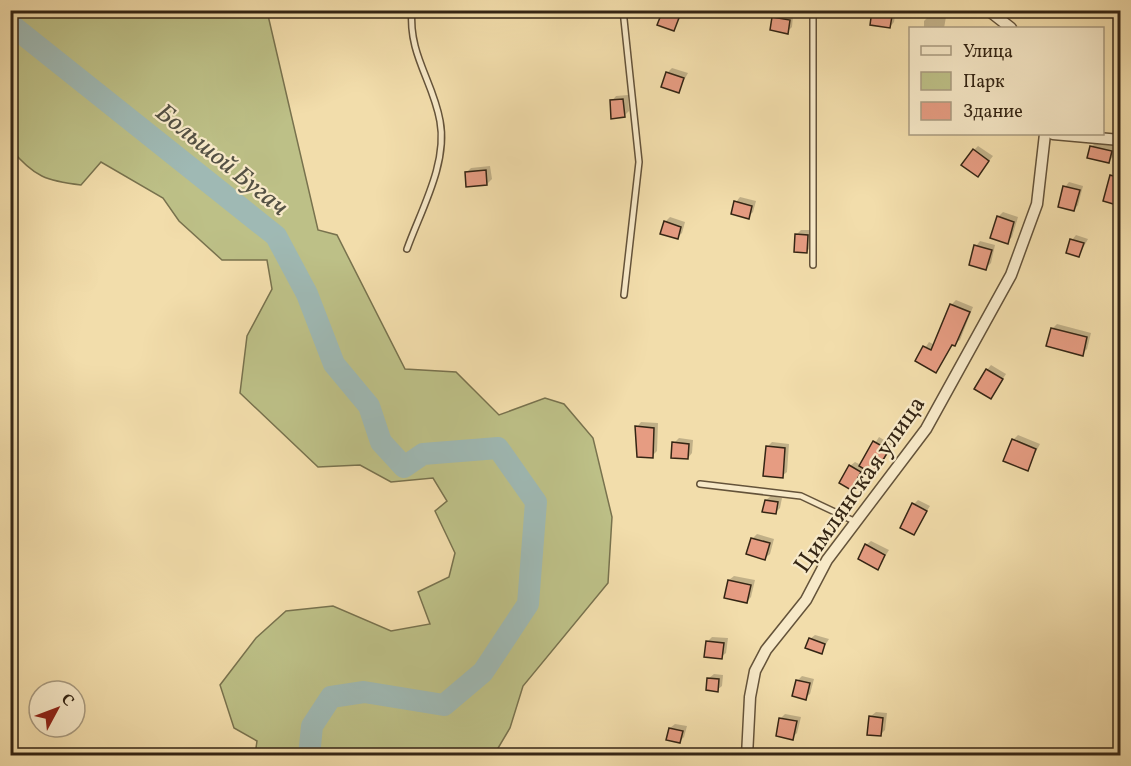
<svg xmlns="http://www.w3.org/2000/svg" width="1131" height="766" font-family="Vollkorn,serif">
<rect width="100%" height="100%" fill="#f2ddab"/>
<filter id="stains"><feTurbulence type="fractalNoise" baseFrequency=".00333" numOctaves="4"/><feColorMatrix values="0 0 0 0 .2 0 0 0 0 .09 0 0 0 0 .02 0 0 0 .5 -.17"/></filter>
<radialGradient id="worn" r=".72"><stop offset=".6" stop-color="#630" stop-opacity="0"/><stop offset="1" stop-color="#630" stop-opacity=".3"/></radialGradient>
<!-- green -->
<path fill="#bdc087" stroke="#78724e" stroke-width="1.5" d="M 10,11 L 267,11 L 318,230 L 337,235 L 405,369 L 456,372 L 499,415 L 545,398 L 564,404 L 593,438 L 612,517 L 608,583 L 523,686 L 510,728 L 494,755 L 255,755 L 257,741 L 234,728 L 220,685 L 256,638 L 286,611 L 333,606 L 391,631 L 430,624 L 418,592 L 449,577 L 455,553 L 435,511 L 447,501 L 433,478 L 391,482 L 360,465 L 318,467 L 240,393 L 247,336 L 272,289 L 267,260 L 222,260 L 179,221 L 163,198 L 101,162 L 81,185 C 47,181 34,177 11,149 Z"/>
<!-- shadow -->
<g fill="#0003">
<polygon points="664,10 684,10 673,29"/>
<polygon points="874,10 896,10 894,22 890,27"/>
<polygon points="778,13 793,16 792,27 787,32 773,18"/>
<polygon points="929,16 946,17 944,28 924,28 924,21"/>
<polygon points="672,68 688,73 678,91 667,73"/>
<polygon points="628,95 629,111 624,116 612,101 616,96"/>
<polygon points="1096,142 1115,146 1113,157 1109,161 1091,147"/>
<polygon points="978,146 993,156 978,175 974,150"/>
<polygon points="490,166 492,179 487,184 466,173 471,168"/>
<polygon points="1116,171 1120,173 1120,200 1117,204 1112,176"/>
<polygon points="1069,182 1083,186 1078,205 1074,210 1065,187"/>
<polygon points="740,197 756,201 753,212 748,217 736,202"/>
<polygon points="1003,212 1018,217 1012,237 1007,242 998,217"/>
<polygon points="670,217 685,222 682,233 677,238 665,222"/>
<polygon points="801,230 812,230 811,247 807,251 796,235"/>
<polygon points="1076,235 1088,239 1079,255 1072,240"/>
<polygon points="980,241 995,245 991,263 986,268 976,246"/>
<polygon points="956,300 973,307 960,340 953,344 936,371 917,360 929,342 935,345 951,305"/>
<polygon points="1057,324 1091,333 1087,349 1082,354 1052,329"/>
<polygon points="991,365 1006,374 991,397 987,370"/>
<polygon points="641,422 658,423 657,451 652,456 637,427"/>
<polygon points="1018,435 1040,444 1027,469 1013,440"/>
<polygon points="879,437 893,445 879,468 874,473 865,467 851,488 850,466 855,462 861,465"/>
<polygon points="679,438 693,440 692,453 688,458 674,443"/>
<polygon points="772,442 789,444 787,472 782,476 767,447"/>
<polygon points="771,496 782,498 780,508 775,513 766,500"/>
<polygon points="918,500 930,506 913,533 914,504"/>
<polygon points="757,534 774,539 770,554 765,558 748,553 753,538"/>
<polygon points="871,541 889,550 878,568 866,545"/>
<polygon points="734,576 755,580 751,597 747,602 729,580"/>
<polygon points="815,635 829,639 821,652 810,639"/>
<polygon points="712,637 728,638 726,653 721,657 708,641"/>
<polygon points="714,674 723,675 722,686 717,690 709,678"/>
<polygon points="802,676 814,679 810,694 805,698 797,681"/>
<polygon points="876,712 887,713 885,730 880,735 871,716"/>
<polygon points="785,714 801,717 797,733 792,738 781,718"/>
<polygon points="675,724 687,726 684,737 680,741 670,728"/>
</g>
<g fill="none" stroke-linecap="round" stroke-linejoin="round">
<!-- river -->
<polyline stroke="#9fb9b4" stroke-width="22" points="10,24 276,236 307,294 334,364 369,406 381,442 404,467 423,454 498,448 536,502 528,604 483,672 444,705 364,692 331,697 312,726 309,756"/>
</g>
<!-- building -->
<g fill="#e69c82" stroke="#342514" stroke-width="1.5">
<polygon points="663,10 682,10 674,31 657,25"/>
<polygon points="872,10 893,10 890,28 870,25"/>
<polygon points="772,17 790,20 788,34 770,30"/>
<polygon points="666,72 684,78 679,93 661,87"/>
<polygon points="623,99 625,117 611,119 610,100"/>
<polygon points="1090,146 1112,151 1109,163 1087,158"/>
<polygon points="973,149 989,161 978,177 961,165"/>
<polygon points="486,170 487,185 466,187 465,172"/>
<polygon points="1110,175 1120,178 1120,206 1103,201"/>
<polygon points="1063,186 1080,190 1074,211 1058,207"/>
<polygon points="734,201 752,206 749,219 731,214"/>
<polygon points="997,216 1014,222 1008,244 990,238"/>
<polygon points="664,221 681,227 678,239 660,234"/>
<polygon points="795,234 808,235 807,253 794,252"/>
<polygon points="1070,239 1084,243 1079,257 1066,253"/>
<polygon points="974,245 992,250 986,270 969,265"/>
<polygon points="950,304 970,312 955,346 952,345 936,373 915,361 923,346 931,350"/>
<polygon points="1051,328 1087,337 1083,356 1046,346"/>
<polygon points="986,369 1003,379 991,399 974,389"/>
<polygon points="635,426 654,428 653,458 637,457"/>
<polygon points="1012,439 1036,449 1028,471 1003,461"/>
<polygon points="873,441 889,450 874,475 859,466"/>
<polygon points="672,442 689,444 688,459 671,458"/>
<polygon points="766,446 785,448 783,478 763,476"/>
<polygon points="849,465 861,472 851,490 839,483"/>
<polygon points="765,500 778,502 776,514 762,512"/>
<polygon points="912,503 927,511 914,535 900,528"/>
<polygon points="751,538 770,543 765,560 746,554"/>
<polygon points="865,544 885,555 878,570 858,559"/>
<polygon points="728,580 751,585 747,603 724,598"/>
<polygon points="809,638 825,644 822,654 805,648"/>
<polygon points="706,641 724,643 722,659 704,657"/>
<polygon points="707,678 719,679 718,692 706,690"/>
<polygon points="796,680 810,683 806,700 792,696"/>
<polygon points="869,716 883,718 881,736 867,735"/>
<polygon points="779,718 797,721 793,740 776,736"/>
<polygon points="669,728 683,731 680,743 666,740"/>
</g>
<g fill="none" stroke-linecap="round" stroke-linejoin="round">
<!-- lane casing -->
<g stroke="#64533a" stroke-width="8">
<g id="lane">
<polyline points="623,10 639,162 624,295"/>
<path d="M 407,249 C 421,210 448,163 440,121 C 433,81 408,54 412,10"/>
<polyline points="813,265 813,10"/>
<polyline points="700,484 801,496 856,522"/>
</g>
</g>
<!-- street casing -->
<g stroke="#64533a" stroke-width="13">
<g id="street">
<polyline points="988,10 1011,28"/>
<polyline points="1053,134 1120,140"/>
<polyline points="747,756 750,697 755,671 766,650 806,600 827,560 926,429 1011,275 1037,204 1045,134"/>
</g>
</g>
<!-- lane -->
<use href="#lane" stroke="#f7e9c8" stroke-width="5"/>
<!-- street -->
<use href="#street" stroke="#f7e9c8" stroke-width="10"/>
</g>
<g text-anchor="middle" stroke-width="4.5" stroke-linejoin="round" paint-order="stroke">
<!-- street labels -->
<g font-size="24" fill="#342514" stroke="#f7e9c8">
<text transform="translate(859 484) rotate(-55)" y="8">Цимлянская улица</text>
</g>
<!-- water labels -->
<g font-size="26" font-style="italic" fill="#545144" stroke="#f7e9c8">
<text transform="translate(223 159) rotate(39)" y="9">Большой Бугач</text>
</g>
</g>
<!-- margin -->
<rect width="1131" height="766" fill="none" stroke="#f2ddab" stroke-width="36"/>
<rect x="12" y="12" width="1107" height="742" fill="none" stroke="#342514" stroke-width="3"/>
<rect x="18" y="18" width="1095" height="730" fill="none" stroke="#342514" stroke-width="1.5"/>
<!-- legend -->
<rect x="909" y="27" width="195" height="108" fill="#f7e9c8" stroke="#a99b80" stroke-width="1.5"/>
<rect x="921" y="46" width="30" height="9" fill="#f7e9c8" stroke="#a99b80" stroke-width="1.5"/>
<text x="963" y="57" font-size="18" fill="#342514">Улица</text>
<rect x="921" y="72" width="30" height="18" fill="#bdc087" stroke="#a99b80" stroke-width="1.5"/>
<text x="963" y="87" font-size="18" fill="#342514">Парк</text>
<rect x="921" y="102" width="30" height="18" fill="#e69c82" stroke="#a99b80" stroke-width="1.5"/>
<text x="963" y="117" font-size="18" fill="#342514">Здание</text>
<!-- north arrow -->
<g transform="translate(57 709) rotate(49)"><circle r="28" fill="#f7e9c8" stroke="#a99b80" stroke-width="1.5"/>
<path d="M0-4.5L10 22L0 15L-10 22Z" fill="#8f2418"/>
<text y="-9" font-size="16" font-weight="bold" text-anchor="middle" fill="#342514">С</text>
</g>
<rect width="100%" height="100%" filter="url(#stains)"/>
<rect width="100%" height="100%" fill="url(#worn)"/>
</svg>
